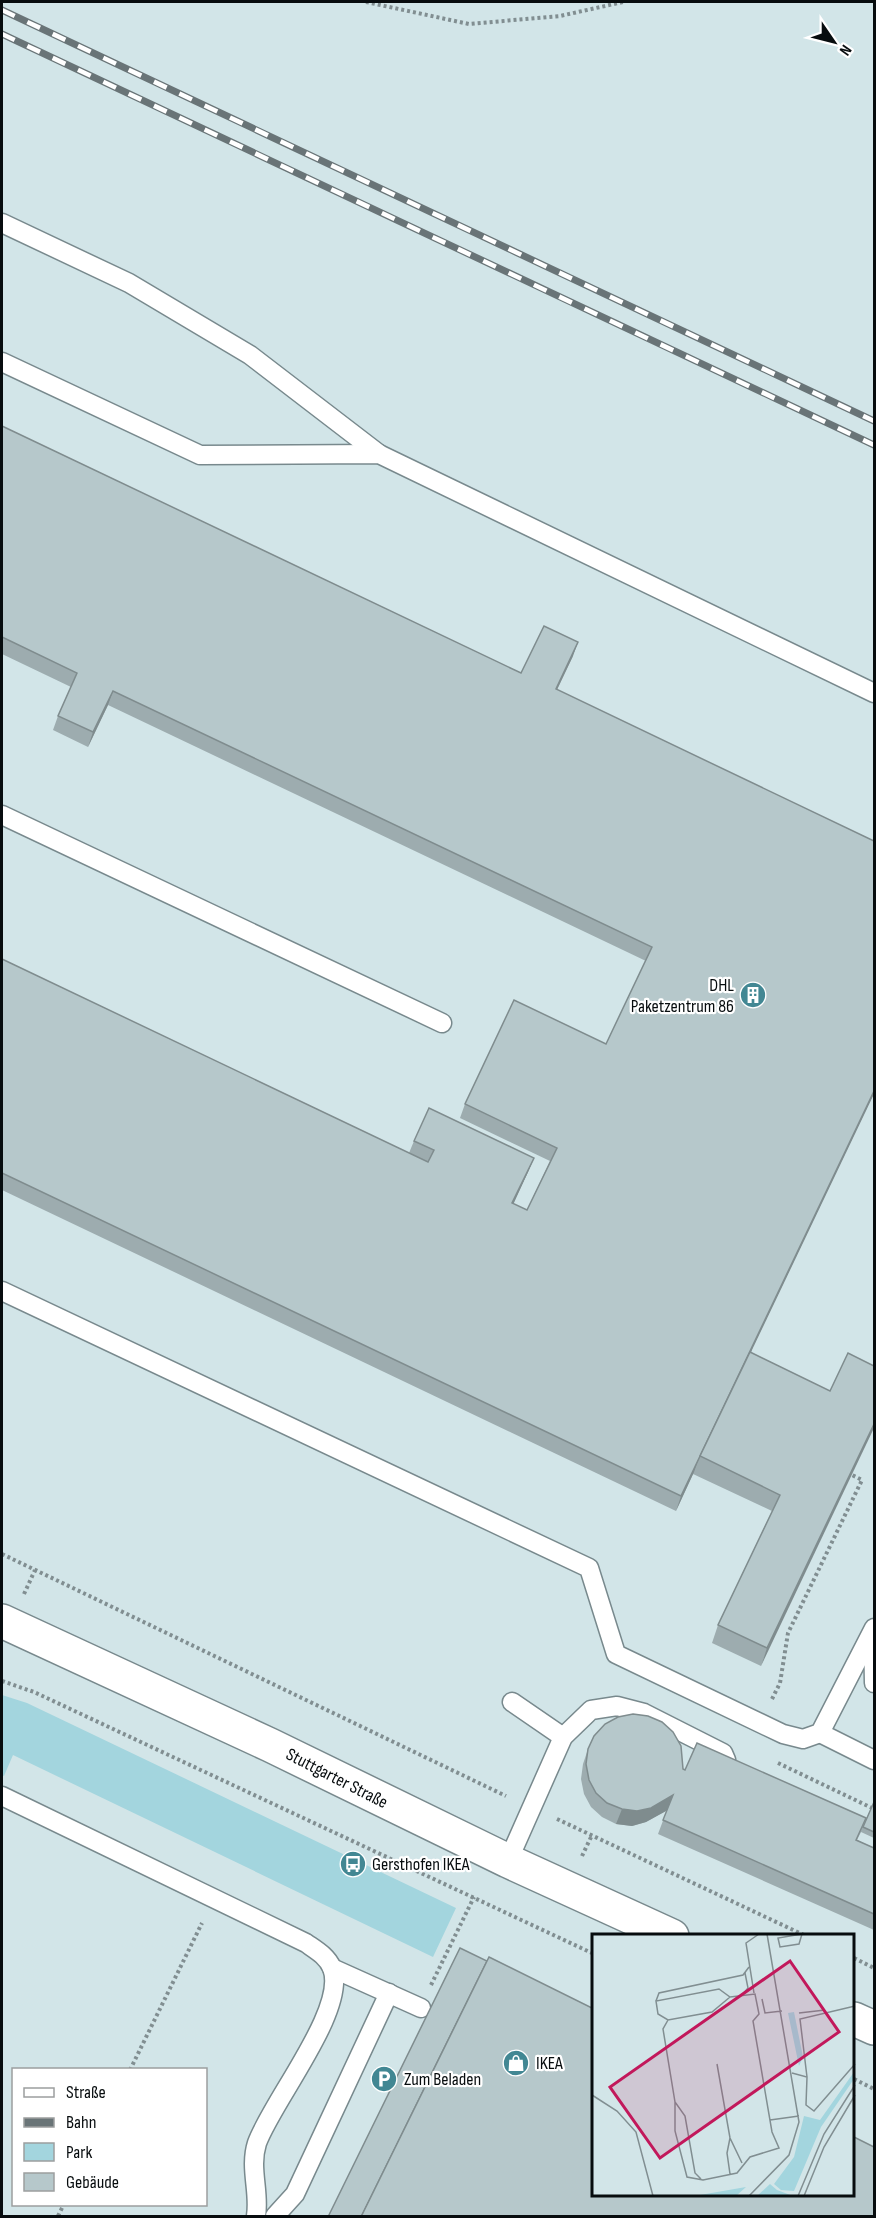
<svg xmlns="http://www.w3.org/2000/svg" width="876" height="2218" font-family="'Sofia Sans Condensed',sans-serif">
<rect width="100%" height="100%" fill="#d2e5e8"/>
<!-- green -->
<polygon fill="#a3d5de" points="2,1695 27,1703 456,1908 433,1957 13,1755 4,1776 2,1775"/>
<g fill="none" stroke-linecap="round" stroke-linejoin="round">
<!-- service casing -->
<g stroke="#78898d" stroke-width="21">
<g id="service">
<polyline points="2,223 129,283 250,355 379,454"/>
<polyline points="2,362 200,455 379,454 874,693"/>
<polyline points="2,815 442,1023"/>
<polyline points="2,1291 589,1568 616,1654 783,1734 803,1739 820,1733 874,1628"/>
<polyline points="873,1634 874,1683"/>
<polyline points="512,1702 563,1737"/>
<polyline points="820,1733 874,1760"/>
<path d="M 2,1796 L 306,1943 C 316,1950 327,1956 332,1968 C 348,2009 272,2101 257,2143 C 249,2168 260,2192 256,2216"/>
<polyline points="508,1861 563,1737 591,1710 617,1706 644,1713 723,1753 726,1760 722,1770"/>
<polyline points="332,1968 421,2008"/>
<polyline points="275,2216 295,2194 389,1993"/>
</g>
</g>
<!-- tertiary casing -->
<g stroke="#78898d" stroke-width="36">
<g id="tertiary">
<polyline points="2,1621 270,1745 508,1861 672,1936"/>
<polyline points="854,2019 874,2028"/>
</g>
</g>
<!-- path -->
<g stroke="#818e91" stroke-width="4" stroke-dasharray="3 3" stroke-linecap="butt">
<polyline points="366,2 469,24 560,16 623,2"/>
<polyline points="2,1554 506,1796"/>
<polyline points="24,1594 35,1570"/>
<polyline points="2,1681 34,1692 594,1954"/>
<polyline points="772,1699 780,1683 788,1633 862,1480 852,1475"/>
<polyline points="778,1763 872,1808"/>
<polyline points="557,1819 806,1936"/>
<polyline points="582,1856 592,1835"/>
<polyline points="854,1958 874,1968"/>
<polyline points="431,1985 474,1897"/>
<polyline points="130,2070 202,1923"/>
<polyline points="854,2079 874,2089"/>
<polyline points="58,2216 64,2204"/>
</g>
<!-- service -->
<use href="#service" stroke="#fff" stroke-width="18"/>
<!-- tertiary -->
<use href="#tertiary" stroke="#fff" stroke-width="33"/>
<!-- rail casing -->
<g stroke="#697477" stroke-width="7">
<g id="rail">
<polyline points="2,10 874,421"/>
<polyline points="2,34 874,445"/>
</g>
</g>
<!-- rail -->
<use href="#rail" stroke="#fff" stroke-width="4.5" stroke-dasharray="14" stroke-linecap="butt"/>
</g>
<!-- wall -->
<g fill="#9dacaf">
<polygon points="2,426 521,673 573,656 557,690 874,841 751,1353 830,1391 874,1366 761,1666 712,1643 718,1625 772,1511 693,1474 694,1472 676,1511 2,1190 2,959 409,1153 414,1141 534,1158 528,1172 513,1204 527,1210 550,1161 460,1118 465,1104 606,1044 646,961 108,705 88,747 53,730 58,716 71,687 2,654"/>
<polygon points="588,1749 683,1769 863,1826 874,1802 874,1838 861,1832 857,1840 874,1848 874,1930 658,1834 667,1810 646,1822 632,1826 616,1824 602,1817 591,1807 584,1794 581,1779 583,1764"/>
</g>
<!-- shaded-wall -->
<g fill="#7f8c8e">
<polygon points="578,642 573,656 550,704 556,689"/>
<polygon points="113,691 108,705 88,747 93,732"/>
<polygon points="874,1091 874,1094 701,1457 700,1456"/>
<polygon points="534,1158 528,1172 507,1218 512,1203"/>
<polygon points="874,1424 874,1428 761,1666 767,1648"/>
<polygon points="699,1458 694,1472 676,1511 681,1496"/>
<polygon points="673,1795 668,1810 646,1822 632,1826 616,1824 622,1809"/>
</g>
<!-- building -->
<g fill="#b6c8cb" stroke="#7f8c8e" stroke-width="1.5">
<polygon points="2,426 521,673 544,626 578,642 556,689 874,841 874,1091 681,1496 2,1173 2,959 428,1162 434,1150 414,1141 429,1108 534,1158 512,1203 527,1210 557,1148 465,1104 514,1000 606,1044 652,947 113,691 93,732 58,716 77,673 2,637"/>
<polygon points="750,1352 830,1391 848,1353 874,1366 874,1424 767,1648 718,1625 780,1495 700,1456"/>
<polygon points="633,1714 648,1716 662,1722 673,1732 681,1746 683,1769 685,1770 697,1743 866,1818 856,1840 874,1848 874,1914 663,1820 673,1795 651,1808 637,1811 622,1809 607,1803 596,1793 589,1780 586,1764 588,1749 594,1736 605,1724 618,1717"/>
<polygon points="874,1802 874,1832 863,1827"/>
<polygon points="460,1948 487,1961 361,2217 328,2217"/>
<polygon points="489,1957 594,2009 594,2196 854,2196 854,2137 874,2147 874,2217 361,2217"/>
</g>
<!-- icons -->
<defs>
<g id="building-disc" transform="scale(1.35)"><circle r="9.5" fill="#428793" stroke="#fff"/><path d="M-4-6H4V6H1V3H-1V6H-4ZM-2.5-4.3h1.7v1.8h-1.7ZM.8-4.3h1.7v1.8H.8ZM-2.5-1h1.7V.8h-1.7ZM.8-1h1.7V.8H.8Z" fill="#fff"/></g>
<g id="bus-disc" transform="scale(1.35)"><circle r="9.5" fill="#428793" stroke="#fff"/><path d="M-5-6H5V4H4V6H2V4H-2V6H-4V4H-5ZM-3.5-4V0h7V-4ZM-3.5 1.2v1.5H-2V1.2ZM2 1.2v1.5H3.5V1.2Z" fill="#fff"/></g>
<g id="shop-disc" transform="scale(1.35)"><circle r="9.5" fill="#428793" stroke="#fff"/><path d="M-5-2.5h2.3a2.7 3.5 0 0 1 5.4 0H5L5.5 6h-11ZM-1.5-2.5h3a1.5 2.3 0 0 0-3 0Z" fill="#fff"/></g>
<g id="parking-disc" transform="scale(1.35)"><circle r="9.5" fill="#428793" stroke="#fff"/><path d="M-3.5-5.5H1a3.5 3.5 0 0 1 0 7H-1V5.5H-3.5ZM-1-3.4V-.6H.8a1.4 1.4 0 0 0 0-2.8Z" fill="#fff"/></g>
</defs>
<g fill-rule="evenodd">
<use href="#building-disc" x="753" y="995"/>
<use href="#bus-disc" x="353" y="1864"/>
<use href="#shop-disc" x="516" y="2063"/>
<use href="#parking-disc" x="384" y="2079"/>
</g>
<g text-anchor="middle" stroke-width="4.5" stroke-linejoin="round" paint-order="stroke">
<!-- poi labels -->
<g font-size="18" fill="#070c0e" stroke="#fff" text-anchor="start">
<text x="734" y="991" text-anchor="end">DHL<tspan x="734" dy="21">Paketzentrum 86</tspan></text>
<text x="372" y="1870">Gersthofen IKEA</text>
<text x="536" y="2069">IKEA</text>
<text x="404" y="2085">Zum Beladen</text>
</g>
<!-- street labels -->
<g font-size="18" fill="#070c0e" stroke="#fff">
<text transform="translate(337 1778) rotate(27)" y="6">Stuttgarter Straße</text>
</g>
</g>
<!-- overview -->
<g transform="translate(592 1934)">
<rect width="262" height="262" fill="#d2e5e8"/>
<path d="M 202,78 L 211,123 L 207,132 L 196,79 ZM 262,138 L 262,145 L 229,193 L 202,257 L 189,256 L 182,250 L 202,223 L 212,182 L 228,186 ZM 178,250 L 185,256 L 201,262 L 165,262 ZM 154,253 L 144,262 L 103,262 L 108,261 Z" fill="#a3d5de"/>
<path fill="none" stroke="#818e91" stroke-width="1.5" d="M 210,0 L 207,10 L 188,13 L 186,4 ZM 162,59 L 154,9 L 167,0M 150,61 L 156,54 L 153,39M 170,65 L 173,79 L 190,77M 64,67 L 67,59 L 151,41 L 157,33M 207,79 L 233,76M 76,86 L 71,95 L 83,168 L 93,182 L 103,239 L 109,245M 125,130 L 138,204 L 150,229M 200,139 L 215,143 L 214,171 L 222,177 L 263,130M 215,143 L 208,85 L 263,72M 0,161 L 25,177 L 44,198 L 61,262M 83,168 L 83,197 L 95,243 L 111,246 L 145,239 L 158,223 L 187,214 L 180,198 L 161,87 L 167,80 L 163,60 L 138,63 L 127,55 L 64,67 L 66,80 L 76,86 L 120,78 L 138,63M 178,186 L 207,182M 138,204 L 135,219 L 138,240M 157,262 L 197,221 L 207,188 L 175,0M 206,262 L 232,200 L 263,151M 212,262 L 232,213 L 263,161"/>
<path fill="#c2185b" fill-opacity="0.15" stroke="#c2185b" stroke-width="3" d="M 198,27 L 247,98 L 68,224 L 18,153 Z"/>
<rect width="262" height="262" fill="none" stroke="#070c0e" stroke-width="3"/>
</g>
<!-- border -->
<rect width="876" height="2218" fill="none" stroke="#070c0e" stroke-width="6"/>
<!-- legend -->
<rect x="12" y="2068" width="195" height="138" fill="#ffffff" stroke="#9c9e9f" stroke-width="1.5"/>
<rect x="24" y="2088" width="30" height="9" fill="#ffffff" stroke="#9c9e9f" stroke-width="1.5"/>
<text x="66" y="2098" font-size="18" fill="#070c0e">Straße</text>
<rect x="24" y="2118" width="30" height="9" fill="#697477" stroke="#9c9e9f" stroke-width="1.5"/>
<text x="66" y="2128" font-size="18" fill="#070c0e">Bahn</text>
<rect x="24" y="2143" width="30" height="18" fill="#a3d5de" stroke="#9c9e9f" stroke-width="1.5"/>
<text x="66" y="2158" font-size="18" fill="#070c0e">Park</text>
<rect x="24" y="2173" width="30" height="18" fill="#b6c8cb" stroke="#9c9e9f" stroke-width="1.5"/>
<text x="66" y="2188" font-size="18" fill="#070c0e">Gebäude</text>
<!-- north arrow -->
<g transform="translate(834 42) rotate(125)" stroke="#ffffff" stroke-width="4.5" paint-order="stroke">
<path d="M0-4.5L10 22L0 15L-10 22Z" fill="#070c0e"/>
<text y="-9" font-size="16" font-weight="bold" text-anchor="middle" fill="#070c0e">N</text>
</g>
</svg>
